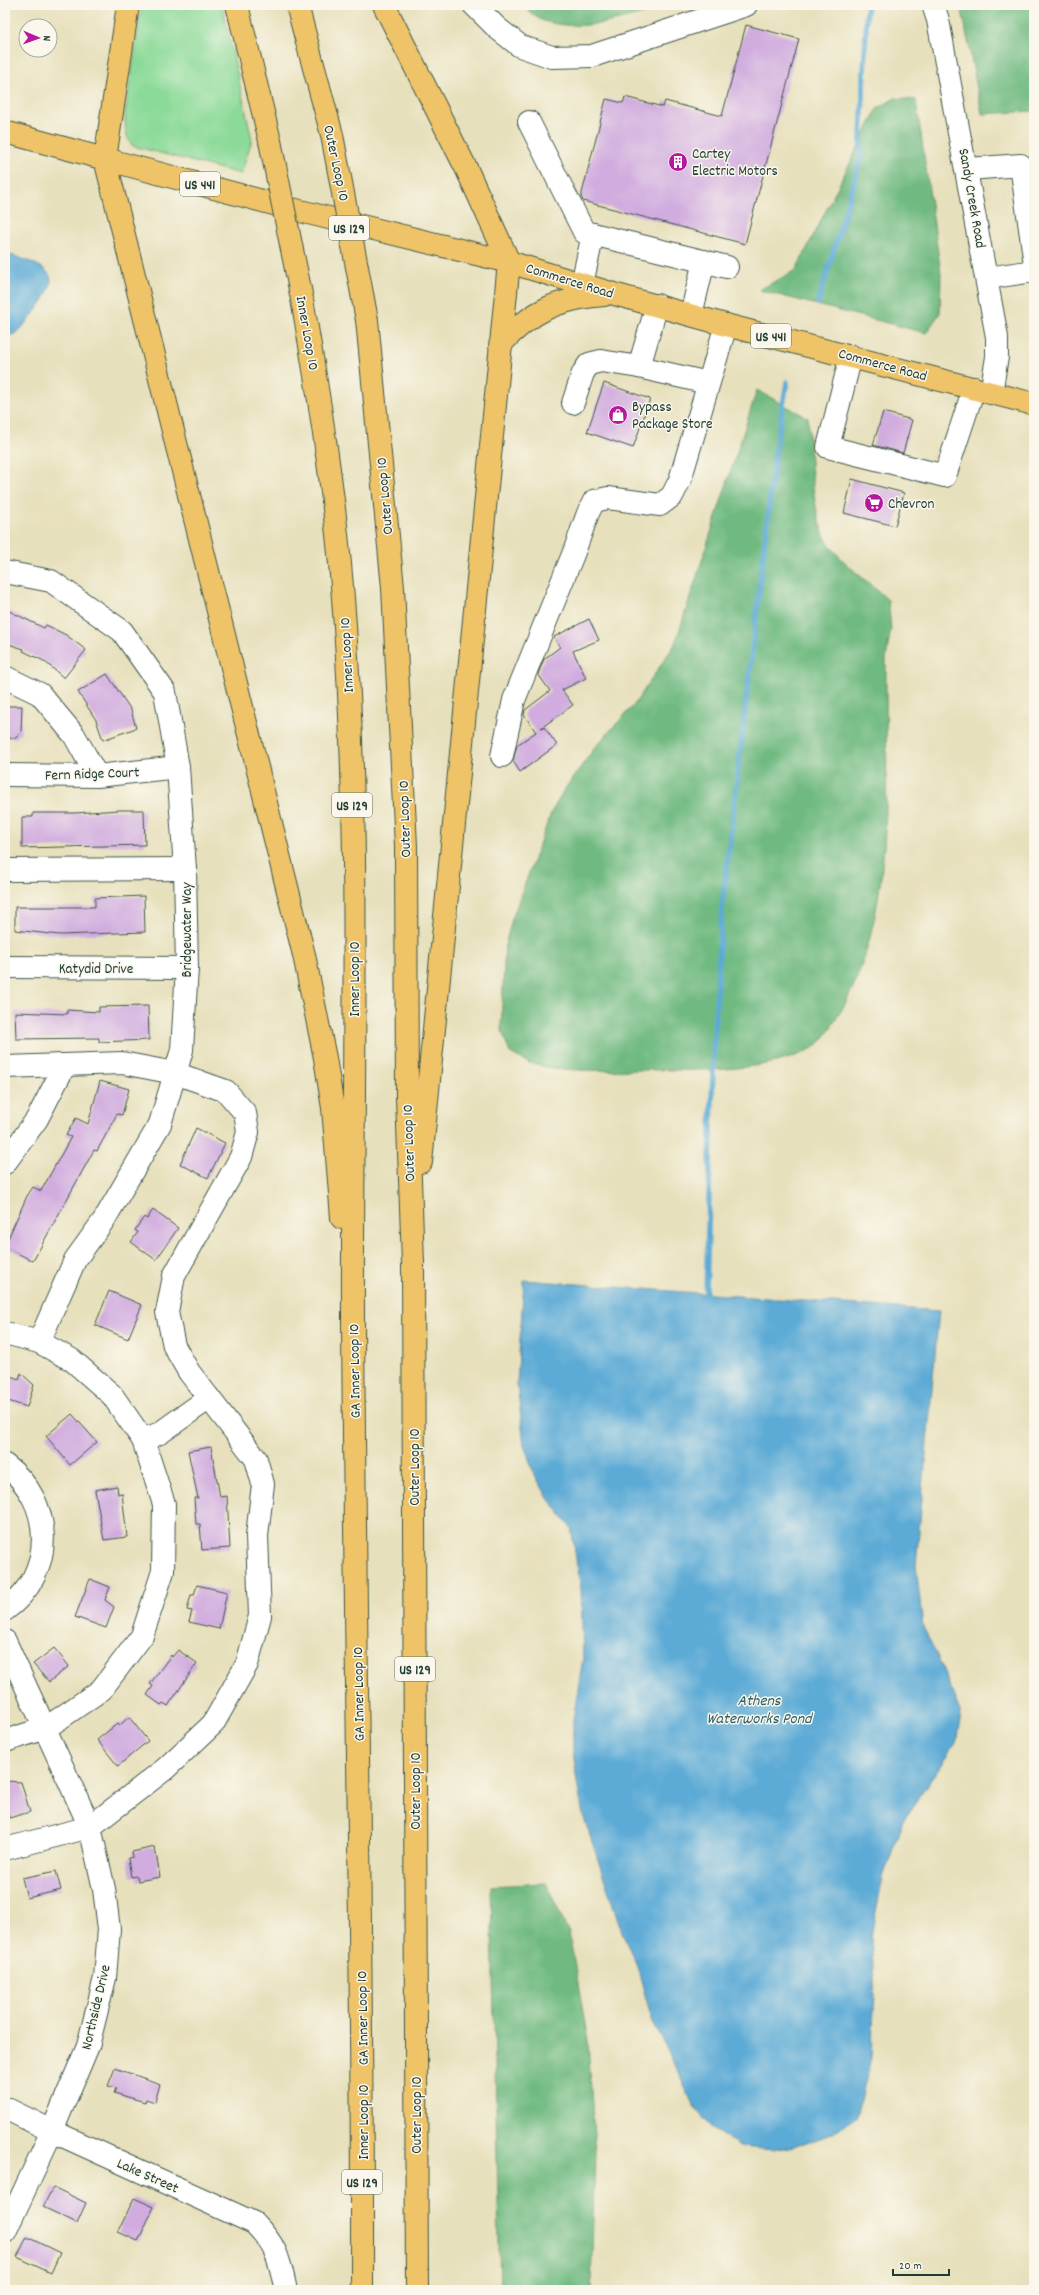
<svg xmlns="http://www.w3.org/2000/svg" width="1039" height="2295" font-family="Dekko,sans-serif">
<rect width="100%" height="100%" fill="#fbf7ec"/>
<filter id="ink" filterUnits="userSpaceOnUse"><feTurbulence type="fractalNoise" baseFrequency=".025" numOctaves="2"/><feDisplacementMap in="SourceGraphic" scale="8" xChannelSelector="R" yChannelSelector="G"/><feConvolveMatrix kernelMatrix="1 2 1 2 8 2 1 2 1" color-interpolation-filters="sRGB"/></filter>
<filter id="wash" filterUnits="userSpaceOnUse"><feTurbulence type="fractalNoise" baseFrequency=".012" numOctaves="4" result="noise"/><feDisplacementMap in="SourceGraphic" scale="16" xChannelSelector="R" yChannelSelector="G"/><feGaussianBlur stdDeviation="0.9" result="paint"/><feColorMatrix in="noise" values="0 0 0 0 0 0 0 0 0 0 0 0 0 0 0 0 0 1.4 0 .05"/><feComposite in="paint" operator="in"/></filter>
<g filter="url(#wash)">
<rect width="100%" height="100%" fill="#e7e0bc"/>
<!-- green -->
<path fill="#8bda99" stroke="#558c66" d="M 142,5 L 222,5 L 252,140 L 241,174 L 133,146 C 125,137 125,126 125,114 Z"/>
<!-- forest -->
<g fill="#70ba81" stroke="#487c5a">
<path d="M 521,5 L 674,5 C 633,16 586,34 544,21 C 536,18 527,10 521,5 Z"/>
<polygon points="961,5 1034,5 1034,111 982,114"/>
<polygon points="895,98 916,100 941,273 940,313 926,333 759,290 796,270 877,109"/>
<path d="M 757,390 L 808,418 C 811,450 811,515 827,541 C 842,564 868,581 888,600 L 891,629 L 886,658 C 885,770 898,911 841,1011 C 834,1022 826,1038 816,1046 C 781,1069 714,1071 672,1070 C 631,1069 575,1074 536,1065 C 527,1063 518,1057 510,1053 L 501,1028 L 505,945 L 512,919 L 551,813 L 564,790 L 596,746 L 634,705 L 675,644 Z"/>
<polygon points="546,1883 569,1933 588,2041 595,2152 591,2290 500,2290 491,1886"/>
</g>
<!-- water -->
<g fill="#5caad6" stroke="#3e7485">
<path d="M 5,252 C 18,259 40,262 49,274 C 59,287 28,320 19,331 C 16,334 9,336 5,337 Z"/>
<polygon points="524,1280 939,1311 916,1565 923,1627 937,1655 961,1714 956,1743 903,1821 883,1877 871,1937 875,1996 871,2057 857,2116 831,2134 804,2144 773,2150 742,2147 715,2131 694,2107 668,2051 653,2023 636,1963 623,1935 583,1815 577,1783 573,1750 573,1720 583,1658 581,1590 571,1527 551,1502 535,1476 524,1445 517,1383"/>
</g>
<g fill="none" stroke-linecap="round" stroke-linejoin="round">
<!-- stream -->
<g stroke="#5caad6" stroke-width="5.5">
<polyline points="818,303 860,162 867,5"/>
<polyline points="706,1294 714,1036 722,908 776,446 787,382"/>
</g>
</g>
<g id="blocks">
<!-- building -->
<g fill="#d0acdf">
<polygon points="746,25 799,39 745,244 583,201 581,197 606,99 623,103 625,97 663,107 665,101 722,116"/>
<polygon points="604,383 650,399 633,448 587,432"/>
<polygon points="883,412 912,420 903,453 873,445"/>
<polygon points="852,479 904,493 895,526 844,513"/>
<polygon points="5,609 44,628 46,625 66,635 86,650 64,678 44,661 23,651 24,649 5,643"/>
<polygon points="589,619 599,640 573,651 586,678 562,690 573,705 541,728 544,727 557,745 520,772 513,761 517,745 536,732 524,715 525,710 550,691 538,674 544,659 560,647 554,637"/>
<polygon points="107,674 131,710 136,728 103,740 96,720 78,692"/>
<polygon points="5,706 22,706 21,732 16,738 5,738"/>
<polygon points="119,810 144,810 145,845 22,848 22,817 33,817 33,813 75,813"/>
<polygon points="144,896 145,932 60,935 15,930 15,907 95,907 95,898"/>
<polygon points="148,1006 149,1040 99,1042 99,1038 16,1039 15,1012 67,1014 67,1010 99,1012 99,1007"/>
<polygon points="100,1081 129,1089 122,1115 117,1114 97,1151 94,1150 33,1261 5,1247 5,1245 27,1196 33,1187 41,1191 71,1137 66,1135 76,1118 88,1124"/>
<polygon points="196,1128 225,1143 208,1178 180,1164"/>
<polygon points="153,1210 178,1228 156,1260 131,1242 138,1232 135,1230 144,1217 147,1219"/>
<polygon points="109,1291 142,1305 128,1339 95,1325"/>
<polygon points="21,1373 34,1385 27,1407 5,1400 5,1374 19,1379"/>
<polygon points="72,1414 97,1442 70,1465 46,1436"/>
<polygon points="211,1447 220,1497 227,1496 230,1548 202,1550 200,1524 196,1524 194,1498 198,1498 188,1451"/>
<polygon points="117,1486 118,1494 122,1493 127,1537 104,1540 95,1490"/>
<polygon points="90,1579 110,1587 105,1600 114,1607 106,1628 75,1617"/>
<polygon points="197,1585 227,1592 219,1629 189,1622 192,1611 187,1610 191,1595 194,1595"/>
<polygon points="54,1648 69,1666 49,1682 33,1664"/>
<polygon points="178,1650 197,1663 168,1706 163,1703 161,1705 147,1695 153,1686 150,1684 171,1655 172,1657"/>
<polygon points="129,1717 148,1741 118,1766 97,1740 118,1723 120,1725"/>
<polygon points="5,1781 21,1782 30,1812 9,1818 5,1800"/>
<polygon points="155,1847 160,1877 138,1881 137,1876 131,1877 128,1858 133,1857 132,1852"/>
<polygon points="56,1871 61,1890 27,1898 22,1878"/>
<polygon points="115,2068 160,2084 155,2102 146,2099 145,2102 114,2093 116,2088 108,2086"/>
<polygon points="53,2187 86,2203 77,2223 43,2207"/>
<polygon points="134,2198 154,2207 138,2241 118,2232"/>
<polygon points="27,2237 60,2253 51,2273 17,2257"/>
</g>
</g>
</g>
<g filter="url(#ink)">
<use href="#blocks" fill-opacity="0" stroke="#3d5548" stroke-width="1"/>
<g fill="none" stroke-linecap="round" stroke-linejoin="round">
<!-- minor casing -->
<g stroke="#3d5548" stroke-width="24">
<g id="minor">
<polyline points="474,5 497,28 520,46 552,57 592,56 746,5"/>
<polyline points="933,5 938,20 997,337 997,357 991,393"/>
<polyline points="529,122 584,232 727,267"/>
<polyline points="968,169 1021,165 1034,257"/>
<polyline points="987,278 1034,271"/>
<polyline points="582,284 593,234"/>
<polyline points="657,305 639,367 708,383"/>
<polyline points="691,315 704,261"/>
<polyline points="851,356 828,447 945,476 974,388"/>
<polyline points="573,403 583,373 589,364 601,361 639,367"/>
<polyline points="5,572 51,581 122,631 165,692 178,767 185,869 187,968 182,1050 160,1124 104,1220 75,1260 39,1342"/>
<polyline points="5,677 40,694 74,735 97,776"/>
<polyline points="502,756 514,700 574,552 588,513 594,501 608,498 660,505 672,496 680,480 726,325"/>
<polyline points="5,775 97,776 178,767"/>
<polyline points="5,870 185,869"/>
<polyline points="5,967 187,968"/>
<polyline points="5,1067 122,1063 175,1073 226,1091 245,1113 248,1132 241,1157 174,1276 167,1312 174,1346 189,1372 256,1459 263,1484 257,1536 260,1616 247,1664 213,1724 165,1769 90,1827 5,1849"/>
<polyline points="5,1163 37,1119 65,1065"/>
<polyline points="5,1333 39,1342 72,1360 112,1395 143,1440 164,1504 163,1571 142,1636 101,1690 46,1728 5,1741"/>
<polyline points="143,1440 160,1433 209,1398"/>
<path d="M 5,1465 C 55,1502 56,1574 5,1610"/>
<polyline points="5,1641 90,1827 104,1889 109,1929 105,1978 88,2046 52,2131 5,2232"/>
<path d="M 5,2108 L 52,2131 L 254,2223 C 275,2244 279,2257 285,2286 L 284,2290"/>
</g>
</g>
<!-- major casing -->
<g stroke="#3d5548" stroke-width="24">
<polyline id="major" points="5,132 105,159"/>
</g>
<!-- highway casing -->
<g stroke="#3d5548" stroke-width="24">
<g id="highway">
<polyline points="128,5 105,159 304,955 325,1058 333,1108 342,1218"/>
<polyline points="237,5 270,141"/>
<polyline points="297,5 332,135"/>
<polyline points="384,5 467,170 509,262 421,1162"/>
<polyline points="105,159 296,210 509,262 614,294 726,325 1034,404"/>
<path d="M 302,299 C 321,407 338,516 345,626 C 361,856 352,1088 353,1318 C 355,1642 363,1966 362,2290"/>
<polyline points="367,320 393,588 406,846 407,1097 413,1263 417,2290"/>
<path d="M 500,345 C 532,310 558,299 604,295"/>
</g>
</g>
<!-- minor -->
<use href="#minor" stroke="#fff" stroke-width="22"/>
<!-- major -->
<use href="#major" stroke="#efc469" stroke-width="22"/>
<!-- highway -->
<use href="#highway" stroke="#efc469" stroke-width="22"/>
<!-- highway-bridge casing -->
<g stroke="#3d5548" stroke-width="24" stroke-linecap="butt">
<g id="highway-bridge">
<polyline points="332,135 367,320"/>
<polyline points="270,141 302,299"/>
</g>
</g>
<!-- highway-bridge -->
<use href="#highway-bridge" stroke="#efc469" stroke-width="22"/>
</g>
</g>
<!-- icons -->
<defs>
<g id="building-disc" transform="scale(1)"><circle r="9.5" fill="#b5179e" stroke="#fbf7ec"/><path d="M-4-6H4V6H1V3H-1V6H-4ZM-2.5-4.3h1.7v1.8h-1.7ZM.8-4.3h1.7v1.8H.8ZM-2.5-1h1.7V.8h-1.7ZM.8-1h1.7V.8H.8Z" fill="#fff"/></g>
<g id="shop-disc" transform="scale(1)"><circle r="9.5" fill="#b5179e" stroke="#fbf7ec"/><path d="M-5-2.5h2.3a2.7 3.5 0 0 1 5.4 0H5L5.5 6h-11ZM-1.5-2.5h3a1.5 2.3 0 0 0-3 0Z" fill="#fff"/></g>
<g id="supermarket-disc" transform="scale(1)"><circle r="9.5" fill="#b5179e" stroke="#fbf7ec"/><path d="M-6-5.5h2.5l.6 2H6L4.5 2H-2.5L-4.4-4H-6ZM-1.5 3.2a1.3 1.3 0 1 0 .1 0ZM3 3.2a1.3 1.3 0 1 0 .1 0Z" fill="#fff"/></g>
</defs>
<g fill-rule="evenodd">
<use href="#building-disc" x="678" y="162"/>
<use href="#shop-disc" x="618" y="415"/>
<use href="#supermarket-disc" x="874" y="503"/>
</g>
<g text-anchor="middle" stroke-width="3" stroke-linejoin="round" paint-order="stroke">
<!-- shield labels -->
<g fill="#fbf7ec" stroke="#61756b" stroke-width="1">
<rect x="180" y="172" width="40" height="24" rx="3"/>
<rect x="329" y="216" width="40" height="24" rx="3"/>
<rect x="751" y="324" width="40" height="24" rx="3"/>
<rect x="332" y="793" width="40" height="24" rx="3"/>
<rect x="395" y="1657" width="40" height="24" rx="3"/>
<rect x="342" y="2170" width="40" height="24" rx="3"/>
</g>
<g font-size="14" font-weight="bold" fill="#1f3d34">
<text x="200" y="189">US 441</text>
<text x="349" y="233">US 129</text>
<text x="771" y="341">US 441</text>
<text x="352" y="810">US 129</text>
<text x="415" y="1674">US 129</text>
<text x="362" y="2187">US 129</text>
</g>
<!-- poi labels -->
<g font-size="15" fill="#1f3d34" stroke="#fbf7ec" text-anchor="start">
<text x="692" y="158">Cartey<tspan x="692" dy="17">Electric Motors</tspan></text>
<text x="632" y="411">Bypass<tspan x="632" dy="17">Package Store</tspan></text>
<text x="888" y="508">Chevron</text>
</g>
<!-- street labels -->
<g font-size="15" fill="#1f3d34" stroke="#fbf7ec">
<text transform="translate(337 163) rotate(78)" y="5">Outer Loop 10</text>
<text transform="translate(973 198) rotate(80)" y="5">Sandy Creek Road</text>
<text transform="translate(570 280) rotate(17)" y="5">Commerce Road</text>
<text transform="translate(308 333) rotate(80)" y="5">Inner Loop 10</text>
<text transform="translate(883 364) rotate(15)" y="5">Commerce Road</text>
<text transform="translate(384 496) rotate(-95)" y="5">Outer Loop 10</text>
<text transform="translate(346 655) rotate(-93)" y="5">Inner Loop 10</text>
<text transform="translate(92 773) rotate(-2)" y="5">Fern Ridge Court</text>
<text transform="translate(404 819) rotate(-92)" y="5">Outer Loop 10</text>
<text transform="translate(186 930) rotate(-90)" y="5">Bridgewater Way</text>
<text x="96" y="973">Katydid Drive</text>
<text transform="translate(354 979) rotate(-90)" y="5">Inner Loop 10</text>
<text transform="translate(408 1143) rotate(-92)" y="5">Outer Loop 10</text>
<text transform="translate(354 1371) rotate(-91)" y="5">GA Inner Loop 10</text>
<text transform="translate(414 1467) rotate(-90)" y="5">Outer Loop 10</text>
<text transform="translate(358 1694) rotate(-91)" y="5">GA Inner Loop 10</text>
<text transform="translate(415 1791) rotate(-90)" y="5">Outer Loop 10</text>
<text transform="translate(95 2007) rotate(-77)" y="5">Northside Drive</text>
<text transform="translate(362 2018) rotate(-91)" y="5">GA Inner Loop 10</text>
<text transform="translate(416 2115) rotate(-90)" y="5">Outer Loop 10</text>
<text transform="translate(363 2122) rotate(-90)" y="5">Inner Loop 10</text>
<text transform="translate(148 2175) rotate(24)" y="5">Lake Street</text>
</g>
<!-- water labels -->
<g font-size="16" font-style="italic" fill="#315e65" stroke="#fbf7ec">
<text x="759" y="1705">Athens<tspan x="759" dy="18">Waterworks Pond</tspan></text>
</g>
</g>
<!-- margin -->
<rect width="1039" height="2295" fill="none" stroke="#fbf7ec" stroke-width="20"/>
<!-- north arrow -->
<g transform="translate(38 38) rotate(92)"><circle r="19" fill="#fbf7ec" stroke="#a3ada2"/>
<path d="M0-3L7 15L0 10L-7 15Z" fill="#b5179e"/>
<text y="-6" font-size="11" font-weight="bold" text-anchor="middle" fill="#1f3d34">N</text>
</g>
<!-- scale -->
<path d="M893 2269v6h56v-6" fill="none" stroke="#1f3d34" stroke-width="2"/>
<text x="899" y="2269" font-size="12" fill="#1f3d34" stroke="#fbf7ec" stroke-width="3" paint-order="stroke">20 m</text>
</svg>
